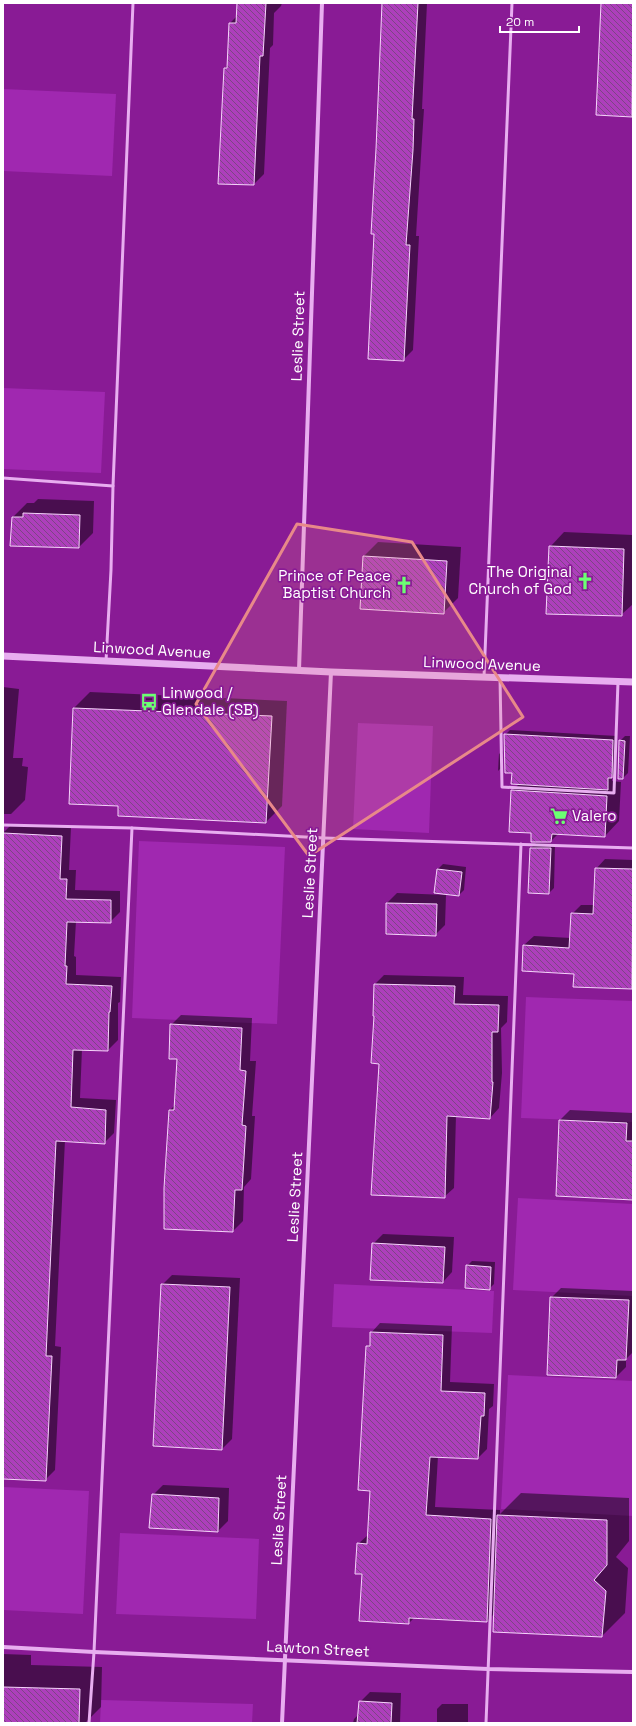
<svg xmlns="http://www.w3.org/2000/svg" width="636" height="1726" font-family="'Space Grotesk',sans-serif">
<defs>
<pattern id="building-back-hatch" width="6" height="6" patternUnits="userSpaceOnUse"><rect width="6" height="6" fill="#ad3fbb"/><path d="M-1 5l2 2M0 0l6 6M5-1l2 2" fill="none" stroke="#7c4684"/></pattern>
</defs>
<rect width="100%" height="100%" fill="#891b95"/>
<!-- green -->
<g fill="#a028b0">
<polygon points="3,89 116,94 112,176 3,171"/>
<polygon points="3,388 105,392 101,473 3,469"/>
<polygon points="358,723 433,726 429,833 353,829"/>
<polygon points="139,841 285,847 277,1024 132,1018"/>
<polygon points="526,997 633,1001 633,1122 521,1118"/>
<polygon points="518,1198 633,1204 633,1296 513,1290"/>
<polygon points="334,1284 494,1291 492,1333 332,1327"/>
<polygon points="508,1375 633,1381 633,1516 501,1509"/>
<polygon points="3,1487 89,1491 83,1614 3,1610"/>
<polygon points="120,1533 259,1539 256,1619 116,1614"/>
<polygon points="101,1700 253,1704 252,1723 100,1723"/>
</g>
<!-- shadow -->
<g fill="#0007">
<polygon points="238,3 282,3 281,6 274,13 273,45 270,48 264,174 254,184 225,68 228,65 230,23 237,16"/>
<polygon points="383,3 427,3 422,109 424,109 422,140 416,236 419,236 413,350 403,360 375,233"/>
<polygon points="602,3 633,3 633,114 632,116"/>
<polygon points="38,499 94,501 93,533 79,547 13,517 27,503 34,503"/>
<polygon points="564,532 633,535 633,604 621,615 550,547"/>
<polygon points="378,542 461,547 458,598 443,613 364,556"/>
<polygon points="3,687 19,689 13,758 23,758 22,766 28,767 25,800 11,814 3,814"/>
<polygon points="90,692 287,701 282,806 266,822 119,805 74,708"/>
<polygon points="510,730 617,736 616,772 612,776 612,781 621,782 619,821 605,836 559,833 551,841 532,832 512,791 519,784 513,772 505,735"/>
<polygon points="625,736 630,736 628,773 623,778 620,741"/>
<polygon points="503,751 503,766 498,771 499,754"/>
<polygon points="12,824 71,827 69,870 76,870 75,890 120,891 120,912 110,922 76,921 74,956 76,957 76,975 121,977 120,1002 118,1003 118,1040 108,1050 82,1049 80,1098 116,1100 114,1133 104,1143 65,1140 55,1346 61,1347 55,1470 45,1480 3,1478 3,833"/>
<polygon points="536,843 555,844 554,888 549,893 531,848"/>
<polygon points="605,859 633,860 633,987 632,988 575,973 523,970 524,945 534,936 571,938 572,914 581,905 594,905 596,869"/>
<polygon points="443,864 466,867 464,890 459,895 438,869"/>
<polygon points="397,893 446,895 445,925 435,935 387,903"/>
<polygon points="384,975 464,977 463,995 508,996 507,1022 501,1028 502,1073 499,1108 490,1118 456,1115 454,1188 444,1197 380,1063 375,1015 375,984"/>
<polygon points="181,1015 252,1018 250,1061 256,1061 252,1116 255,1116 251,1179 244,1187 243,1221 233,1231 170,1110 175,1105 178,1058 171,1025"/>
<polygon points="570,1110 633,1113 633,1198 557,1195 560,1120"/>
<polygon points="383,1234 454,1237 452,1272 443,1282 373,1244"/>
<polygon points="472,1261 495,1262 494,1284 489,1289 467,1266"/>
<polygon points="172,1275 240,1278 232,1439 222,1449 162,1285"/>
<polygon points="561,1288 633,1291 633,1352 626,1359 626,1367 616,1377 551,1298"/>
<polygon points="380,1323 452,1326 450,1382 494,1384 493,1406 489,1409 487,1449 478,1458 438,1456 435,1507 500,1510 500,1514 521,1493 629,1498 629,1541 616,1557 628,1568 625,1613 602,1636 494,1614 487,1621 414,1618 409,1623 363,1573 358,1544 368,1535 372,1490 367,1347 371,1344 371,1333"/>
<polygon points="163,1485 229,1488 228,1521 218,1531 153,1495"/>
<polygon points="3,1654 31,1655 31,1665 102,1667 101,1707 85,1723 3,1723"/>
<polygon points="370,1692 401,1693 400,1723 353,1723 354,1719 359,1714 360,1702"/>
<polygon points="442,1704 468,1704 468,1723 437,1723 437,1709"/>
</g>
<!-- building -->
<g fill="url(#building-back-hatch)" stroke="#f6d4fb">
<polygon points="237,3 266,3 263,56 260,56 254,185 218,184 224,68 227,68 229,23 236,23"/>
<polygon points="382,3 418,3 412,119 414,119 413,150 406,245 410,245 404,361 368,359 374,234 371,234 376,149"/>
<polygon points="601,3 633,3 632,117 596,115"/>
<polygon points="23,513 80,515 79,548 10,546 12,517 23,517"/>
<polygon points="549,546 624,549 622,616 546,614"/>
<polygon points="363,556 447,561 444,614 360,609"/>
<polygon points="73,708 272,716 266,823 118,816 118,806 69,804"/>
<polygon points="504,734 613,740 612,778 608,778 608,790 511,784 512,773 505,773"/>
<polygon points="619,740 625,741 623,779 618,779"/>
<polygon points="511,790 607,796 605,837 552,834 551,842 531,842 531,833 509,832"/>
<polygon points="3,833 62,836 60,879 67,879 66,899 111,900 111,923 67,922 65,966 67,966 66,984 112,986 110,1012 109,1012 108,1051 73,1050 71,1107 106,1110 105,1144 56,1141 46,1356 52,1356 46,1481 3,1479"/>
<polygon points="530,848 551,848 549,894 528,893"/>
<polygon points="595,868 633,869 632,989 573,987 574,974 522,971 523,945 569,948 571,913 593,914"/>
<polygon points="437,869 462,872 459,896 434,893"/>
<polygon points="386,903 437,904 436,936 386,934"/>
<polygon points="374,984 455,986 454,1004 499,1005 498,1032 492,1032 492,1082 493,1082 490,1119 447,1116 445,1198 371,1195 379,1064 371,1063 374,1016 373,1016"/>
<polygon points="170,1024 242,1028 240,1070 246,1071 242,1125 246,1126 242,1190 235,1190 233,1232 164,1229 164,1188 169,1110 174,1110 177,1059 169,1059"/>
<polygon points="559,1120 627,1123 626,1141 633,1141 633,1200 556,1196"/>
<polygon points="372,1243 445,1247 443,1283 370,1280"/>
<polygon points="466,1265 491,1267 490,1290 465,1288"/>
<polygon points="161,1284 230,1287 222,1450 153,1446"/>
<polygon points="550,1297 629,1300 626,1360 617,1360 616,1378 547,1375"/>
<polygon points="370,1332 443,1335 441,1391 485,1393 484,1416 481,1416 478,1459 430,1457 426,1515 491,1519 487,1622 409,1618 409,1624 359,1621 362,1574 355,1574 357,1543 367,1544 370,1491 358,1490 366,1346 370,1346"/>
<polygon points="152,1494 219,1498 218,1532 149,1528"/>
<polygon points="497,1515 607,1520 607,1565 594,1580 606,1591 602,1637 493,1632"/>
<polygon points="3,1687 80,1689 79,1723 3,1723"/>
<polygon points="359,1701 392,1703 391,1723 357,1723"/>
</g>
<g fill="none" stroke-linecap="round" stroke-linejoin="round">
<!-- service -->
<g stroke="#e8aef0" stroke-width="3">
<polyline points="3,478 113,486"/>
<polyline points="106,661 111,570 113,486 133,3"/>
<polyline points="484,677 512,3"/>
<polyline points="500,678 502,787 614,793 618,682"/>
<polyline points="3,825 132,828 324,838 633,848"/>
<polyline points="89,1723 94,1652 132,828"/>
<polyline points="486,1723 521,844"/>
</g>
<!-- minor -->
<g stroke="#e8aef0" stroke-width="4">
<polyline points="299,670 322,3"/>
<polyline points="3,1647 94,1652 488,1669 633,1672"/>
<polyline points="282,1723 331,672"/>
</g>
<!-- tertiary -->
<polyline stroke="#e8aef0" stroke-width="7" points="3,656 331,672 633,682"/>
</g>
<!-- marked area -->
<path fill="#e88989" fill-opacity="0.2" stroke="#e88989" stroke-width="3" stroke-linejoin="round" d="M 297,524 L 412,542 L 523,717 L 309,856 L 196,704 Z"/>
<!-- icons -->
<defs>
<g id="church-bare" transform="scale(1.38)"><path d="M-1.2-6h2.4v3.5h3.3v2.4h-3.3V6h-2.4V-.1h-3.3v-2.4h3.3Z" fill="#6cff73" stroke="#891b95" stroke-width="2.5" paint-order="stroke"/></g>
<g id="bus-bare" transform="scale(1.38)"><path d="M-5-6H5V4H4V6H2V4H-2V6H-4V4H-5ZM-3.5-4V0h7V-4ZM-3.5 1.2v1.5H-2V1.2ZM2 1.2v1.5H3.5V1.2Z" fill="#6cff73" stroke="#891b95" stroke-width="2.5" paint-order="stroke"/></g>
<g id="supermarket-bare" transform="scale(1.38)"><path d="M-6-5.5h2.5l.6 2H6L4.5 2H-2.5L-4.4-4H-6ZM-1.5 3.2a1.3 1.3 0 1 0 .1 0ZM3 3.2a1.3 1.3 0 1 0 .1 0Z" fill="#6cff73" stroke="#891b95" stroke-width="2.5" paint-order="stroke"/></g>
</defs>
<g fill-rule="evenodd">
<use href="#church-bare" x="585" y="581"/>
<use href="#church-bare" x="404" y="585"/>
<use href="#bus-bare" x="149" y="702"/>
<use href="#supermarket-bare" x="559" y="816"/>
</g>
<g text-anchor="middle" stroke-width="3.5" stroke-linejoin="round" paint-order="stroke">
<!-- street labels -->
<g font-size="15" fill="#fff" stroke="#891b95">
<text transform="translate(298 336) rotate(-88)" y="5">Leslie Street</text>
<text transform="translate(152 650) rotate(3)" y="5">Linwood Avenue</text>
<text transform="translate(482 664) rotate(2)" y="5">Linwood Avenue</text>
<text transform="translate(310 873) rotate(-87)" y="5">Leslie Street</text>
<text transform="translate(295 1197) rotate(-87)" y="5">Leslie Street</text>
<text transform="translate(279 1520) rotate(-87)" y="5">Leslie Street</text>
<text transform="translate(318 1649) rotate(3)" y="5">Lawton Street</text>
</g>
<!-- poi labels -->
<g font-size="15" fill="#fff" stroke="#891b95" text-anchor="end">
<text x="572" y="577">The Original<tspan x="572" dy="17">Church of God</tspan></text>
<text x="391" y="581">Prince of Peace<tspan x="391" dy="17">Baptist Church</tspan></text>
<text x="162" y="698" text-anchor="start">Linwood /<tspan x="162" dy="17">Glendale (SB)</tspan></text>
<text x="572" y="821" text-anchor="start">Valero</text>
</g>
</g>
<!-- border -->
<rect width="636" height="1726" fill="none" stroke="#ffffff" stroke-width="8"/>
<!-- scale -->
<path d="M500 26v6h79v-6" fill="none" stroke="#ffffff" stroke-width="2"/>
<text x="506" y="26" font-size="12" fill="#ffffff" stroke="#891b95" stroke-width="3" paint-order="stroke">20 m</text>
</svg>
